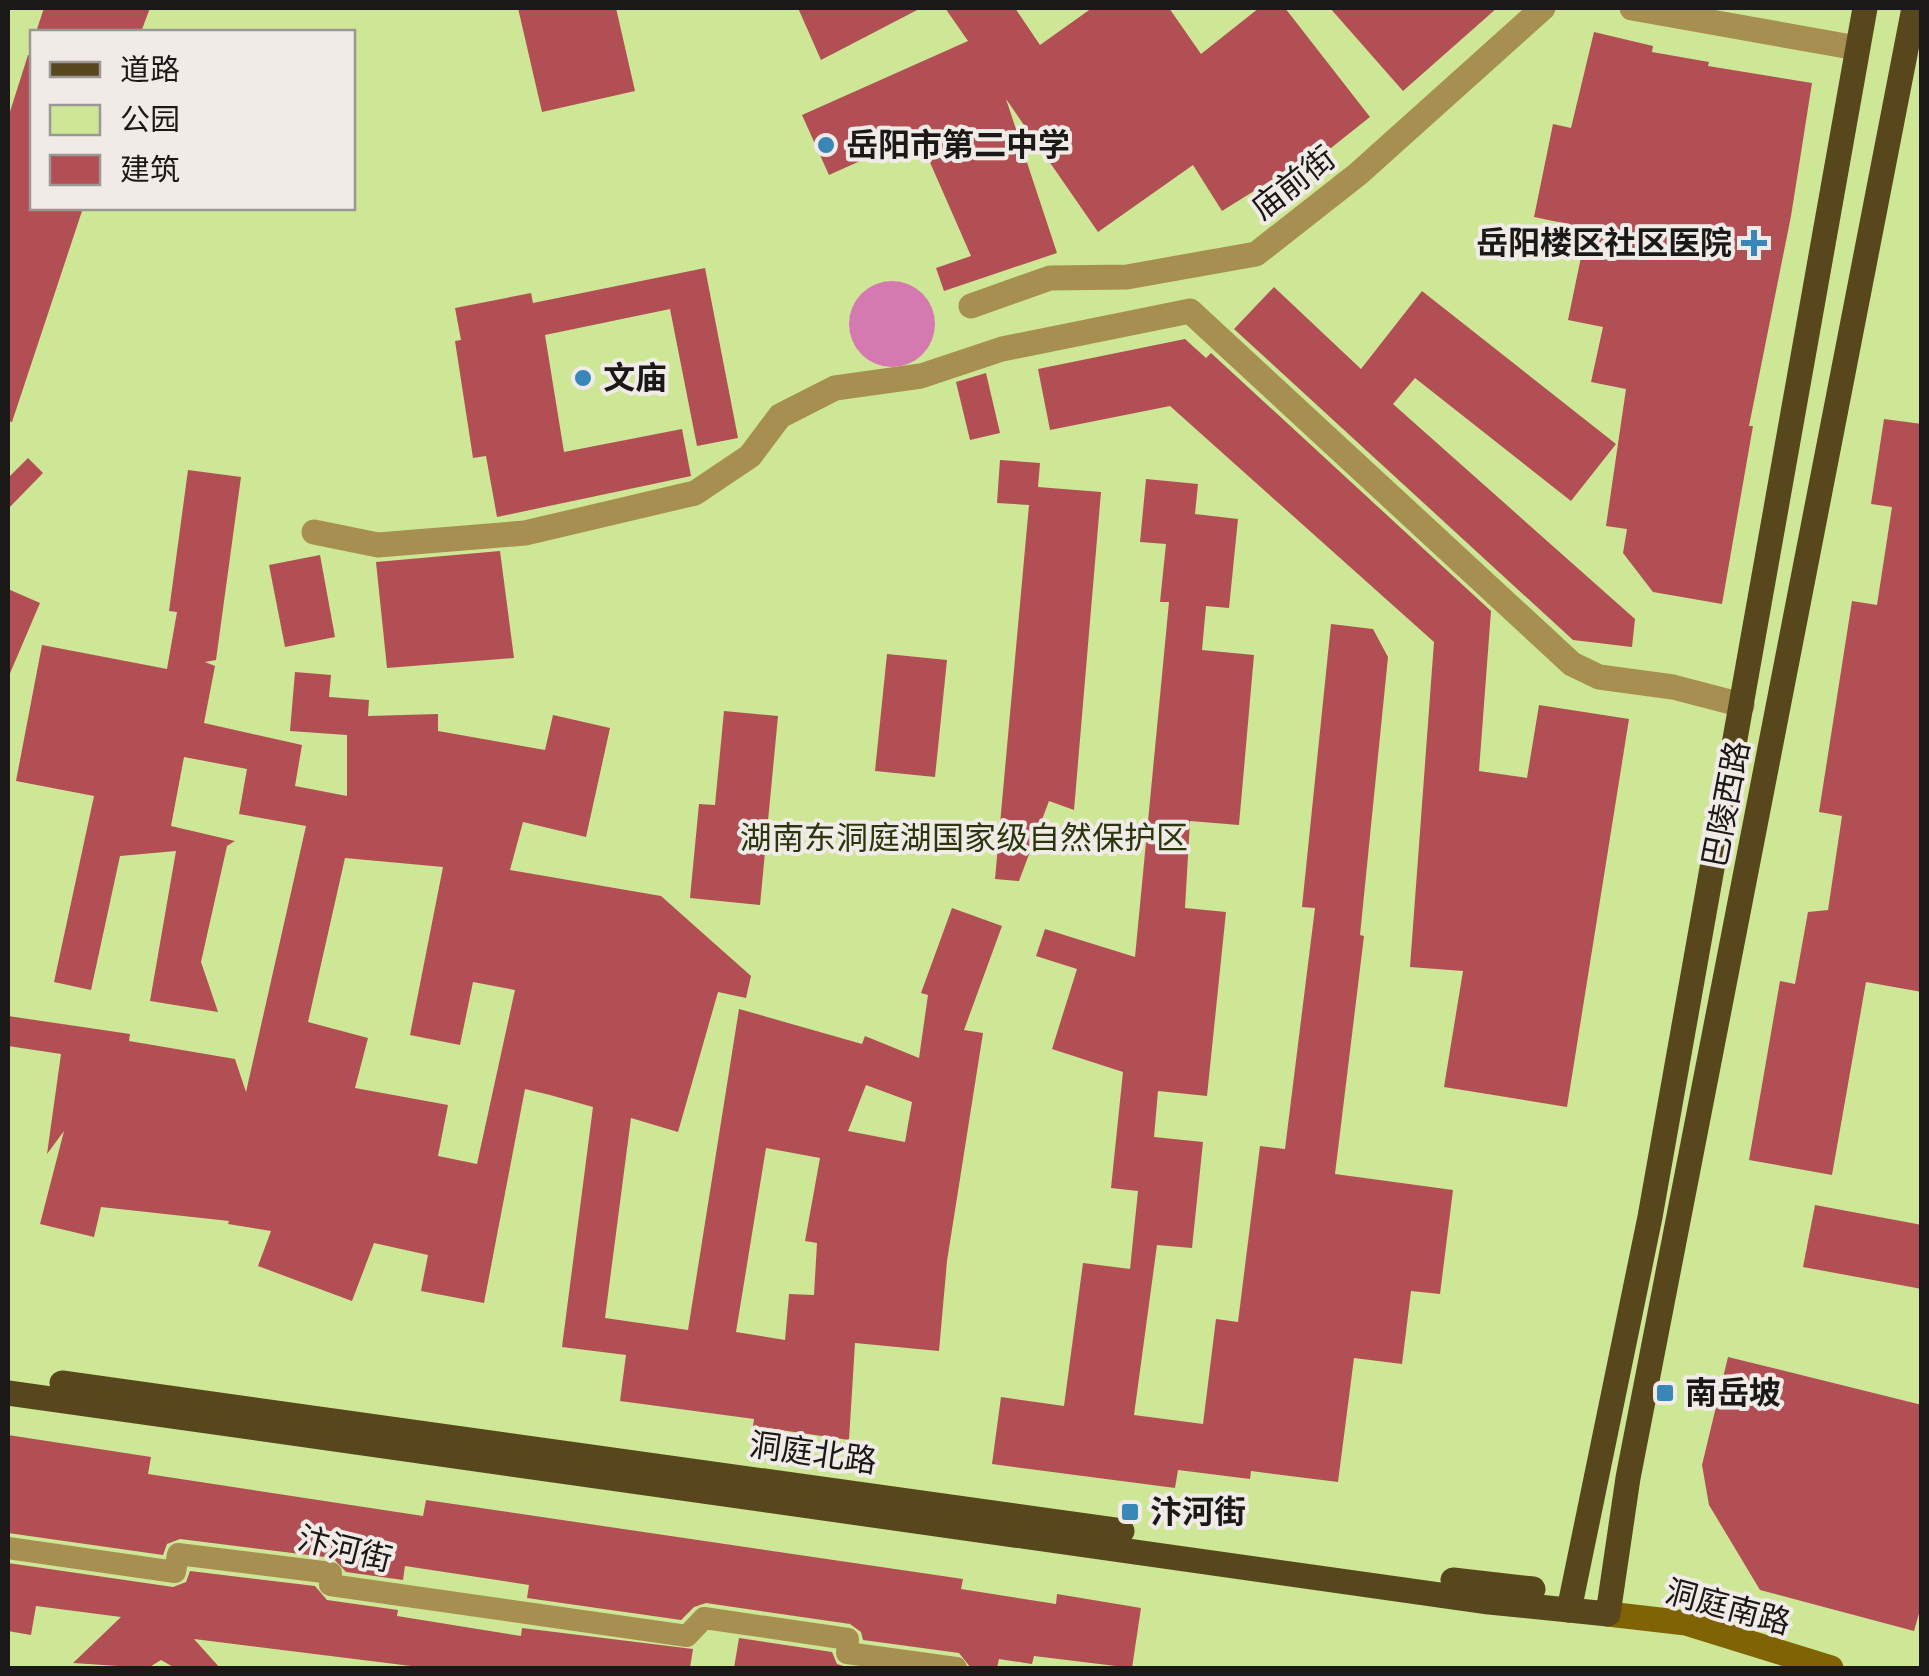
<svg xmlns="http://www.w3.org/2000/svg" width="1929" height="1676" font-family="'PT Sans','Noto Sans SC',sans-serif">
<rect width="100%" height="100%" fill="#f1ebe7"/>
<!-- green -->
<path fill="#cde796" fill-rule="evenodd" d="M 8,8 L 1921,8 L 1921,1668 L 8,1668 ZM 32,32 L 352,32 L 352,208 L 32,208 Z"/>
<!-- water -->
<circle fill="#d47ab0" cx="892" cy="324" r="43"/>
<!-- building -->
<g fill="#b24f54" fill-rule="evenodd">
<polygon points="44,8 150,8 141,32 36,32"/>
<polygon points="518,8 616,8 635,91 542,112"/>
<polygon points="798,8 921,8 821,60"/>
<polygon points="945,8 1015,8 1040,45 1092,8 1169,8 1201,54 1259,8 1285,8 1370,117 1307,167 1302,161 1222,211 1193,165 1098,232 1006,99 1057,253 944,291 936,268 971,256 918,135 829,175 802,115 968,41"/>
<polygon points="1330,8 1497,8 1403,91"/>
<polygon points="1594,32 1653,46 1652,52 1709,62 1708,66 1812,83 1791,216 1749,426 1753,426 1722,604 1653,592 1623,553 1627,529 1606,526 1626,389 1591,382 1603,327 1568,320 1587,228 1534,217 1553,124 1571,128"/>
<polygon points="28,55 32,56 32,208 83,208 12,422 8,421 8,118"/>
<polygon points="705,268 738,438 697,446 670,309 545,335 564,452 682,429 691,476 497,517 486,456 473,458 455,341 461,340 455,308 531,293 533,303"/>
<polygon points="1274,287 1361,369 1422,291 1616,444 1571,501 1415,378 1393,404 1635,619 1632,647 1573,640 1234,329"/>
<polygon points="1185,339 1206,358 1211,353 1491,611 1479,771 1527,778 1539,705 1629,719 1567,1107 1444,1087 1463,971 1410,967 1434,642 1170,406 1050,430 1038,369"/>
<polygon points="986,373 1000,433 970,440 956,382"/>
<polygon points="1884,419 1922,424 1922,992 1866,982 1832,1175 1749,1160 1780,981 1795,984 1808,912 1828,910 1842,816 1819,812 1852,601 1877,605 1892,507 1871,504"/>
<polygon points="28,458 43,473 8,509 8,478"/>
<polygon points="1000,460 1040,463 1038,487 1101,492 1074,810 1049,801 1019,881 995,879 1029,505 997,503"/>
<path d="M 188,470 L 241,477 L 216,660 L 205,662 L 215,666 L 204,723 L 302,745 L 295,786 L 347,796 L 347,735 L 290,731 L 295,672 L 331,675 L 329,697 L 369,700 L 368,716 L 438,714 L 438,731 L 545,750 L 553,715 L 610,728 L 586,837 L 523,822 L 510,870 L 661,896 L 751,976 L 746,998 L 718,992 L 678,1132 L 631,1118 L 605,1318 L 688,1330 L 739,1009 L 862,1044 L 865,1036 L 919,1058 L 928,995 L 921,993 L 952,908 L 1002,926 L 964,1030 L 983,1033 L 947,1261 L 939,1351 L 855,1343 L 849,1440 L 753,1426 L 754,1419 L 620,1401 L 626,1355 L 562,1347 L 593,1107 L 550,1095 L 525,1089 L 484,1303 L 421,1291 L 428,1255 L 374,1243 L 352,1301 L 258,1266 L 271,1231 L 228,1224 L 229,1221 L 101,1207 L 94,1237 L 40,1224 L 64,1131 L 47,1154 L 61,1054 L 8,1046 L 8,1016 L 130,1034 L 129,1041 L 235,1059 L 246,1092 L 306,826 L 239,814 L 247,769 L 184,757 L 171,826 L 235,841 L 227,846 L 201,962 L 218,1012 L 150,1001 L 176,851 L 120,856 L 91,990 L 54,982 L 94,796 L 16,781 L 42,645 L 167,669 L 177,612 L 169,611 ZM 345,858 L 443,867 L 410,1035 L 460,1045 L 473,982 L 515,990 L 477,1164 L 438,1156 L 448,1105 L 355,1088 L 368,1038 L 308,1022 ZM 866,1085 L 912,1102 L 905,1142 L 848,1131 ZM 766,1148 L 820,1158 L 805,1241 L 817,1243 L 814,1295 L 789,1294 L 785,1340 L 736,1332 Z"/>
<polygon points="1146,479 1198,484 1195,514 1238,519 1229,608 1206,606 1202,650 1254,655 1239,825 1190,821 1185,908 1226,912 1207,1096 1158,1091 1154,1137 1203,1142 1192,1248 1157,1245 1134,1415 1203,1424 1216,1319 1238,1322 1260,1146 1285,1149 1315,908 1302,907 1331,624 1373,629 1388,657 1360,935 1364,936 1335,1174 1453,1190 1440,1294 1411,1291 1402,1364 1354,1358 1338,1482 1251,1471 1250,1479 1178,1470 1175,1488 992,1464 1001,1397 1064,1406 1083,1263 1130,1269 1138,1191 1111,1188 1123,1072 1052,1049 1077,969 1036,956 1045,929 1135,957 1169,602 1160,602 1166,544 1140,542"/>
<polygon points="500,551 514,658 387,668 376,562"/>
<polygon points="320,555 335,637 285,647 269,565"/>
<polygon points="8,589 40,603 8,678"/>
<polygon points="887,654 947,660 935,777 875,771"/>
<polygon points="724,711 778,716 760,905 690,898 699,804 715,805"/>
<polygon points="1815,1205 1922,1225 1922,1289 1803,1267"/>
<polygon points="1728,1357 1922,1405 1922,1603 1914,1631 1760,1590 1709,1505 1702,1465"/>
<polygon points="8,1435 151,1457 148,1474 423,1516 426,1500 963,1579 961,1589 1056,1604 1057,1594 1141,1608 1132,1668 1034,1656 1032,1664 999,1659 997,1668 971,1668 959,1653 863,1640 861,1632 850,1624 706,1603 694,1607 681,1620 527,1598 529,1585 405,1566 403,1580 346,1572 333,1558 180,1539 167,1544 163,1555 8,1533"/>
<polygon points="8,1563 173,1587 186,1582 190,1571 315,1586 327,1600 398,1610 397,1616 521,1636 522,1628 693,1649 690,1668 427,1668 194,1639 220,1668 175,1668 161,1660 148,1668 73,1663 121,1617 36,1606 31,1635 8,1631"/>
<polygon points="739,1638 832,1652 837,1664 850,1668 734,1668"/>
</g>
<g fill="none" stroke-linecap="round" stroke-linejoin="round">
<!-- pedestrian -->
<polyline stroke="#a78f52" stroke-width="22" points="8,1548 175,1572 178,1554 331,1573 330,1585 687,1636 704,1618 848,1639 847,1653 956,1668"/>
<!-- minor -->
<g stroke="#a78f52" stroke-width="25">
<polyline points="1632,8 1857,48"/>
<polyline points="971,306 1050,278 1127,277 1256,254 1358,174 1543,8"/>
<polyline points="314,532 378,545 525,533 695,493 750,456 780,416 835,388 921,376 1002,349 1190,311 1572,664 1599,677 1673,687 1742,705"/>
</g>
<!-- secondary -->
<polyline stroke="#7f6305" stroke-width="25" points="1608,1614 1686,1623 1831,1668"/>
<!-- primary -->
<g stroke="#58471c" stroke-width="25">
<polyline points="62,1383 1122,1531"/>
<polyline points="8,1393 1489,1602 1608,1614 1628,1478 1914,8"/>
<polyline points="1453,1580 1533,1589"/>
<polyline points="1569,1610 1650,1217 1865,8"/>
</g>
</g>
<!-- markers -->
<g fill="#3987b9" stroke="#f1ebe7" stroke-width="4">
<circle cx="826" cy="145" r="10"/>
<path d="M1749 228h10v10h10v10h-10v10h-10v-10h-10v-10h10z"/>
<circle cx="583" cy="378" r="10"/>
<rect x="1655" y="1383" width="20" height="20" rx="5"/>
<rect x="1120" y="1502" width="20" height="20" rx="5"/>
</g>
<g text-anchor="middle" stroke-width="8" stroke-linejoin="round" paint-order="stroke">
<!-- poi labels -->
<g font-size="32" font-weight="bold" fill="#1b1917" stroke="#f1ebe7" text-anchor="start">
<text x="846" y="156">岳阳市第二中学</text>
<text x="1732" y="254" text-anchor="end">岳阳楼区社区医院</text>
<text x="603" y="389">文庙</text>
<text x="1685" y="1404">南岳坡</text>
<text x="1150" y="1523">汴河街</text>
</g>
<!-- street labels -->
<g font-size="32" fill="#1b1917" stroke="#f1ebe7">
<text transform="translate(1293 183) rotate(-38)" y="11">庙前街</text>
<text transform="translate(1726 804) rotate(-79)" y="11">巴陵西路</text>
<text transform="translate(813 1453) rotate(8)" y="11">洞庭北路</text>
<text transform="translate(345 1549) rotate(14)" y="11">汴河街</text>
<text transform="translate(1728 1607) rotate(15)" y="11">洞庭南路</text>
</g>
<!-- park labels -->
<g font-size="32" fill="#2b360d" stroke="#f1ebe7">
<text x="964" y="849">湖南东洞庭湖国家级自然保护区</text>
</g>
</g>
<!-- border -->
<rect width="1929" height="1676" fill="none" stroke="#1b1917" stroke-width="20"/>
<!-- legend -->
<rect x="30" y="30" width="325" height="180" fill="#f1ebe7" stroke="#9b9794" stroke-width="2.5"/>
<rect x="50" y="62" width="50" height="15" fill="#58471c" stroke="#9b9794" stroke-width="2.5"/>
<text x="120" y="80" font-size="30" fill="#1b1917">道路</text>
<rect x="50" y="105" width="50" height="30" fill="#cde796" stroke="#9b9794" stroke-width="2.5"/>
<text x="120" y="130" font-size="30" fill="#1b1917">公园</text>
<rect x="50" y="155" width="50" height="30" fill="#b24f54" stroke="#9b9794" stroke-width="2.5"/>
<text x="120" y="180" font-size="30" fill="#1b1917">建筑</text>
</svg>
